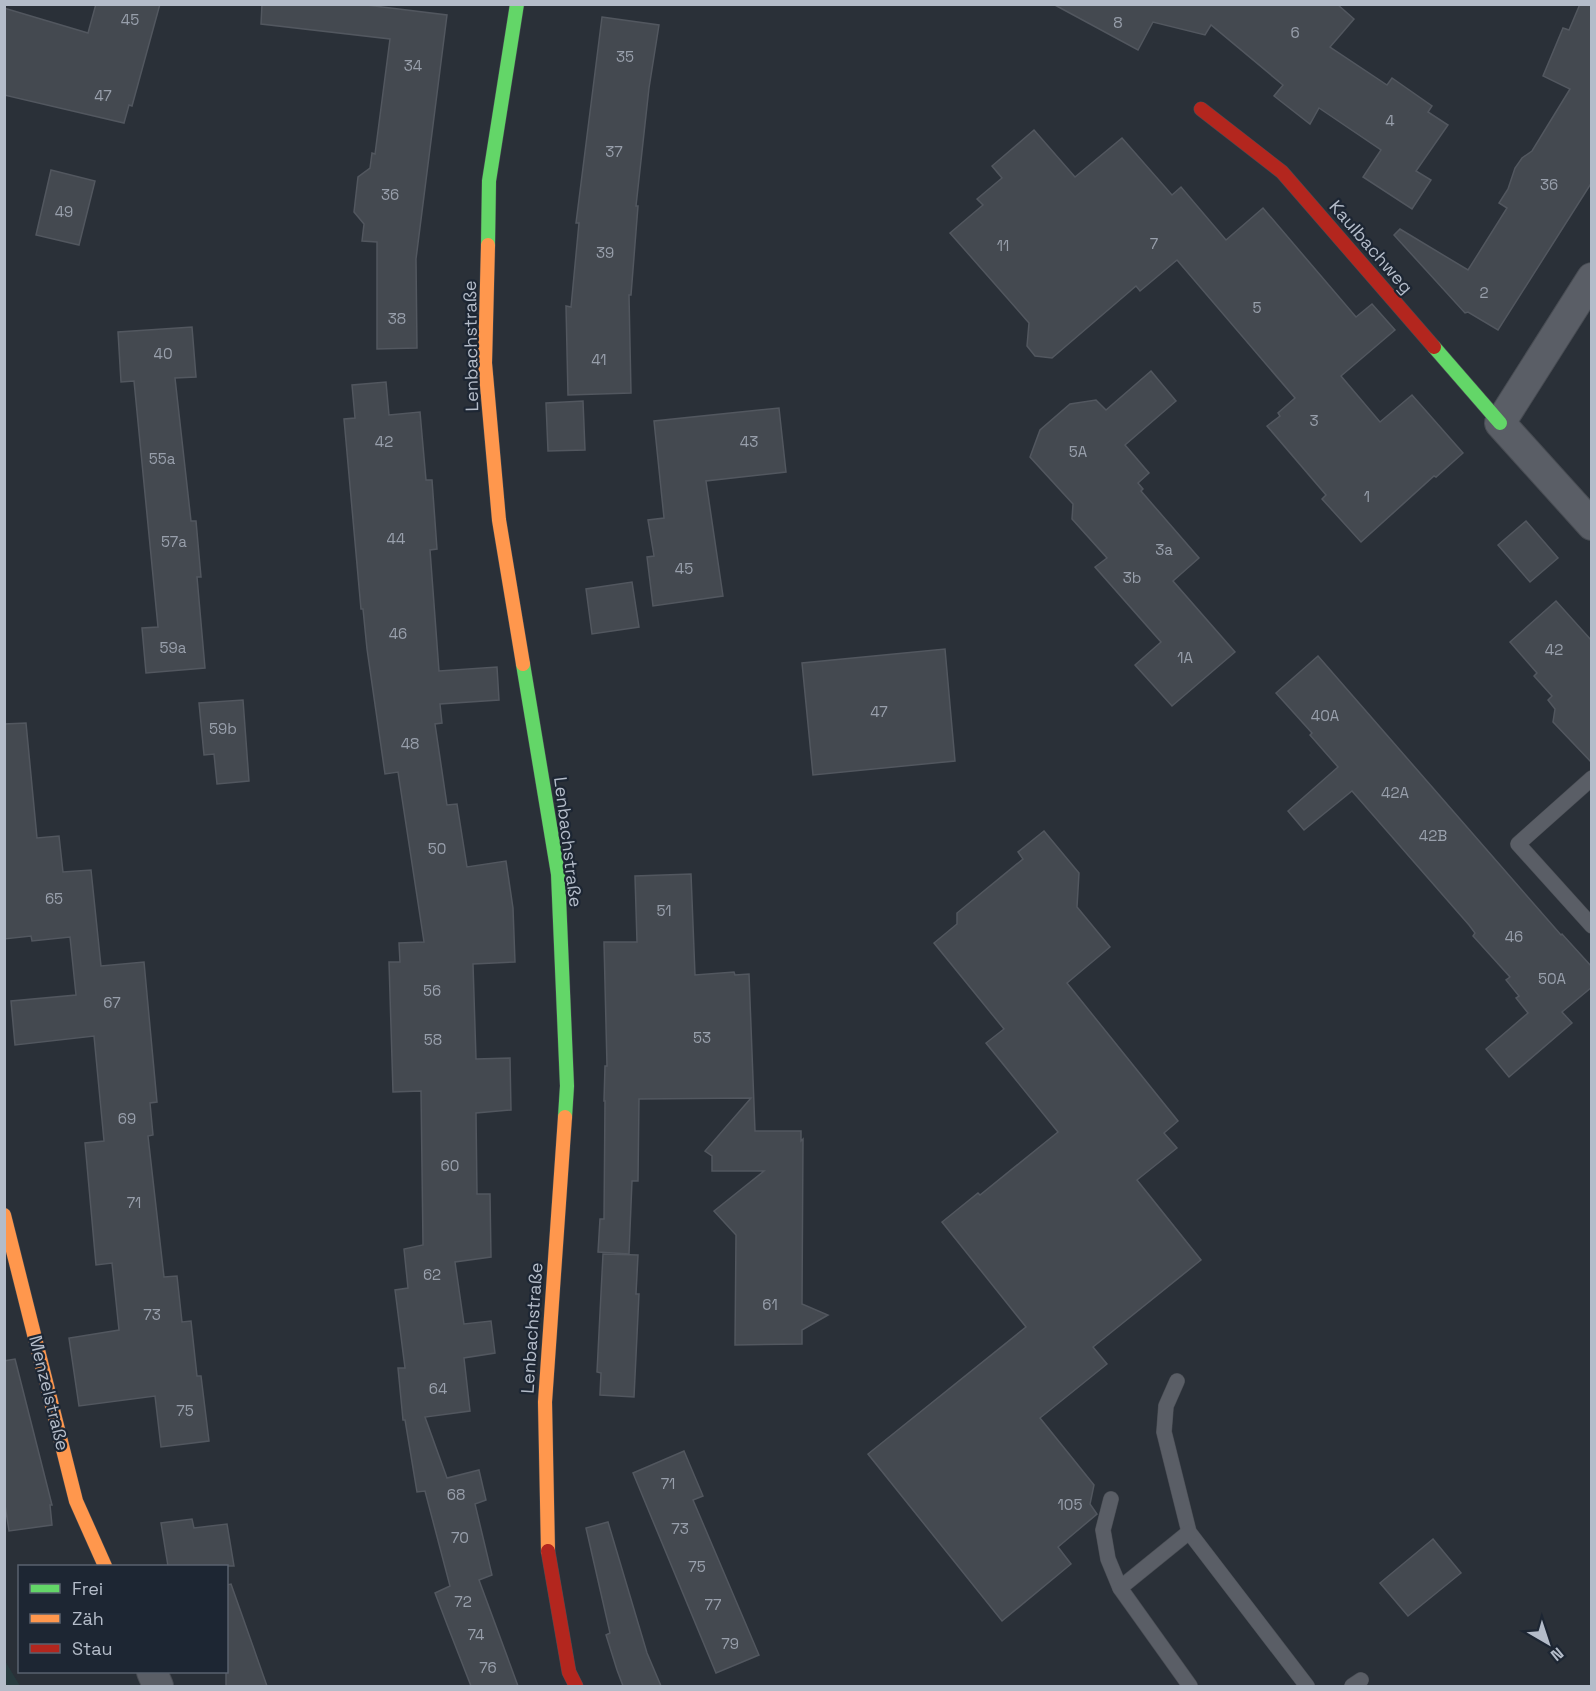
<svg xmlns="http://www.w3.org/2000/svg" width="1596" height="1691" font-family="'Space Grotesk',sans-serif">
<rect width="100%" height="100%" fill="#2a3038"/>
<!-- green -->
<polygon fill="#273a3e" points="4,1661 5,1661 20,1686 5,1686"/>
<!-- building -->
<g fill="#444950" stroke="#52575f" stroke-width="1.5">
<polygon points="96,4 160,4 132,106 129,105 124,123 4,95 4,8 88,33"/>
<polygon points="262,4 358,4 447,15 416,259 417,348 377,349 377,242 362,241 364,224 354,212 358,177 370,168 372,153 375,154 390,39 261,24"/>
<polygon points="1053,4 1337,4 1354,19 1330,47 1387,85 1392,78 1432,106 1428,112 1448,125 1416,171 1431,180 1412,209 1363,177 1381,150 1319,108 1310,124 1274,96 1283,85 1211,25 1205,35 1153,22 1138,50"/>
<polygon points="1580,4 1592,4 1592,182 1498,330 1468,312 1465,313 1394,235 1400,229 1468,270 1507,208 1499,203 1508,189 1515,168 1522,158 1532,151 1570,89 1543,76 1563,28 1569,30"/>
<polygon points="602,17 659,25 649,88 636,206 638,206 631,295 629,295 631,393 568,395 566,306 571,307 579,223 576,223"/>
<polygon points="1034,130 1075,177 1122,138 1172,195 1181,187 1226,240 1263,208 1356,317 1372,304 1395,330 1341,376 1380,422 1412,395 1463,453 1436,477 1434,476 1361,542 1322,499 1326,495 1267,426 1280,416 1278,413 1295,398 1177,260 1140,291 1136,286 1052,358 1035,356 1027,346 1029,323 950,233 983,205 977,199 1002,178 992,166"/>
<polygon points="51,170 95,181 79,245 36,235"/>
<polygon points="192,327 196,377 175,378 191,521 196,521 201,577 197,577 205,668 146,673 142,628 158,627 134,381 121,382 118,332"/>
<polygon points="1151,371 1176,401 1125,445 1149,473 1138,483 1143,489 1141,491 1199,558 1173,581 1235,652 1172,706 1135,665 1161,642 1095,567 1107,558 1072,519 1073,504 1030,457 1040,430 1070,404 1096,400 1106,410"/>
<polygon points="386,382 389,415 420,412 426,480 432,480 437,549 430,550 439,671 497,667 499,700 440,704 442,723 435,724 447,805 457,804 467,867 506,861 513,908 515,962 473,964 476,1059 510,1058 511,1110 476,1113 477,1194 490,1194 491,1257 455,1262 464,1324 491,1321 495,1353 464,1358 470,1411 425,1417 447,1478 479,1470 486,1500 475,1504 492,1575 479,1580 518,1686 471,1686 448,1627 435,1593 450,1586 425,1491 417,1492 405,1420 403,1420 398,1368 405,1368 395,1290 408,1288 404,1249 423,1245 421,1091 393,1092 389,962 400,962 399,943 424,942 398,772 385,774 367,649 363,609 361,609 344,419 355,418 352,385"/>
<polygon points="583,401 585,450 548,451 546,403"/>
<polygon points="779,408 786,472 706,481 723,596 653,606 647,557 654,556 648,520 664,518 654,421"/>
<polygon points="1526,521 1558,558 1530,582 1498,545"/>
<polygon points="632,582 639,627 592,634 586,589"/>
<polygon points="1556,601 1592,641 1592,763 1553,722 1555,709 1548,700 1552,696 1534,676 1537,673 1510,642"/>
<polygon points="945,649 955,761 813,775 802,663"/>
<polygon points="1318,656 1561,935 1562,934 1592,967 1592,987 1562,1012 1572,1023 1509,1077 1486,1049 1528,1013 1516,998 1519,996 1506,980 1510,977 1473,936 1475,933 1469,925 1352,791 1304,830 1288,811 1338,767 1310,735 1312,733 1276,693"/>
<polygon points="243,700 249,781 217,784 214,754 204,755 199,703"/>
<polygon points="26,723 37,838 59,836 63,872 91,870 101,966 144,962 157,1102 150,1103 153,1135 148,1136 164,1277 177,1276 182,1322 191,1321 197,1376 201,1376 209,1441 161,1447 155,1396 79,1406 69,1338 119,1330 112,1263 96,1265 85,1143 104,1141 94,1036 15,1045 11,1001 76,995 70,937 32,941 31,936 4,939 4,724"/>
<polygon points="1044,831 1079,873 1077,907 1110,947 1067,983 1178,1121 1164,1133 1177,1148 1137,1180 1201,1260 1093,1347 1107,1364 1040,1418 1094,1485 1090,1504 1097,1514 1058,1547 1071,1564 1002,1621 868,1454 1026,1327 942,1222 978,1193 980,1195 1058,1132 986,1043 1004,1029 934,943 957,924 957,913 1023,859 1018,852"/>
<polygon points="691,874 695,975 734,972 735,975 749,974 755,1131 801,1131 801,1141 803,1139 802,1304 828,1315 802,1330 802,1344 735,1345 736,1235 714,1211 764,1171 712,1171 712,1156 705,1151 751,1098 639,1099 638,1181 632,1181 629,1254 598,1252 600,1219 604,1219 605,1101 604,1101 605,1066 607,1066 604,942 637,942 635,876"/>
<polygon points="603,1254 638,1255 636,1294 639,1294 634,1397 600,1395 601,1373 597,1372"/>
<polygon points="15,1359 52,1505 50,1505 52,1525 9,1531 4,1498 4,1361"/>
<polygon points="684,1451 703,1496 693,1500 759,1655 716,1673 633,1473"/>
<polygon points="192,1519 194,1528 227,1524 234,1566 168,1566 161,1523"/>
<polygon points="608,1522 647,1653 661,1686 623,1686 617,1670 606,1635 610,1633 586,1528"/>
<polygon points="1433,1539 1461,1573 1408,1616 1380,1583"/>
<polygon points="231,1584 267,1686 226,1686 226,1585"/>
</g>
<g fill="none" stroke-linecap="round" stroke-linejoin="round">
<!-- lane casing -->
<g stroke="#484c53" stroke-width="16">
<g id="lane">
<polyline points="1592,778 1518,844 1592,926"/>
<polyline points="1177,1381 1166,1406 1164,1432 1189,1532 1307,1686"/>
<polyline points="1111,1499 1103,1530 1108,1559 1120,1588"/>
<polyline points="1189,1532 1120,1588 1190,1686"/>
<polyline points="1352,1686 1361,1680"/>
</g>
</g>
<!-- street casing -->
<g stroke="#484c53" stroke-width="32">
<g id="street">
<polyline points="1592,278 1500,423 1592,525"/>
<polyline points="152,1672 158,1686"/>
</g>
</g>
<!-- fast casing -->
<g stroke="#484c53" stroke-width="15">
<g id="fast">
<polyline points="488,245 489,181 517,4"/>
<polyline points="1434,347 1500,423"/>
<polyline points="523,664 558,874 567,1086 565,1117"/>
</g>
</g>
<!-- slow casing -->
<g stroke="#484c53" stroke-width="15">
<g id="slow">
<polyline points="488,245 485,363 499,520 523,664"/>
<polyline points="4,1215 76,1501 105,1566"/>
<polyline points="548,1551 545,1402 565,1117"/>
</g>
</g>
<!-- jam casing -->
<g stroke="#484c53" stroke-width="15">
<g id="jam">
<polyline points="1201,109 1282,172 1434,347"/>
<polyline points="548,1551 569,1672 576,1686"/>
</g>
</g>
<!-- lane -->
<use href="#lane" stroke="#5a5e66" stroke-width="15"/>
<!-- street -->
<use href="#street" stroke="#5a5e66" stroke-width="30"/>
<!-- fast -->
<use href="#fast" stroke="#63d668" stroke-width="14"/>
<!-- slow -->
<use href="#slow" stroke="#ff974d" stroke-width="14"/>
<!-- jam -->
<use href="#jam" stroke="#b3261e" stroke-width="14"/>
</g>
<g text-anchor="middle" stroke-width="4.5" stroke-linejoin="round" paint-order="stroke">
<!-- number labels -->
<g font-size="15" fill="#989fab">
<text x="130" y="25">45</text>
<text x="1118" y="28">8</text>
<text x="1295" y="38">6</text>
<text x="625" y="62">35</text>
<text x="413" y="71">34</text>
<text x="103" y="101">47</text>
<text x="1390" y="126">4</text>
<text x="614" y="157">37</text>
<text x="1549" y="190">36</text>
<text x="390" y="200">36</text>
<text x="64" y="217">49</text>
<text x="1154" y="249">7</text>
<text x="1003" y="251">11</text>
<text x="605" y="258">39</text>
<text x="1484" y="298">2</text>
<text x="1257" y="313">5</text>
<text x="397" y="324">38</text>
<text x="163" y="359">40</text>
<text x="599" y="365">41</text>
<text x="1314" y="426">3</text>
<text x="384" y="447">42</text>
<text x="749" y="447">43</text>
<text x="1078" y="457">5A</text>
<text x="162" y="464">55a</text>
<text x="1367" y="502">1</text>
<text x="396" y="544">44</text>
<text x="174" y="547">57a</text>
<text x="1164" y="555">3a</text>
<text x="684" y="574">45</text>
<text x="1132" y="583">3b</text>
<text x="398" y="639">46</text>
<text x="173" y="653">59a</text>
<text x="1554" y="655">42</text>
<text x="1185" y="663">1A</text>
<text x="879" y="717">47</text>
<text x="1325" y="721">40A</text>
<text x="223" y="734">59b</text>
<text x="410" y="749">48</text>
<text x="1395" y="798">42A</text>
<text x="1433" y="841">42B</text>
<text x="437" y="854">50</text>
<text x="54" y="904">65</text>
<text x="664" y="916">51</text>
<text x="1514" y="942">46</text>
<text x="1552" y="984">50A</text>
<text x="432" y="996">56</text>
<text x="112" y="1008">67</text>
<text x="702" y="1043">53</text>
<text x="433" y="1045">58</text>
<text x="127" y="1124">69</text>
<text x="450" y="1171">60</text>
<text x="134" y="1208">71</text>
<text x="432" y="1280">62</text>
<text x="770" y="1310">61</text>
<text x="152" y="1320">73</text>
<text x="438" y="1394">64</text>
<text x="185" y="1416">75</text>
<text x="668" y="1489">71</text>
<text x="456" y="1500">68</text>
<text x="1070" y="1510">105</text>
<text x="680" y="1534">73</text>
<text x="460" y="1543">70</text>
<text x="697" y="1572">75</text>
<text x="463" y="1607">72</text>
<text x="713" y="1610">77</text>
<text x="476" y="1640">74</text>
<text x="730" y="1649">79</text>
<text x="488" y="1673">76</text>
</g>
<!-- street labels -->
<g font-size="18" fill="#b4bcc9" stroke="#1d2633">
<text transform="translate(1371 247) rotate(49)" y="6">Kaulbachweg</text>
<text transform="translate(471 346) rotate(-91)" y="6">Lenbachstraße</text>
<text transform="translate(568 842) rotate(83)" y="6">Lenbachstraße</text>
<text transform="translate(532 1328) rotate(-86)" y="6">Lenbachstraße</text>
<text transform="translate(49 1393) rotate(76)" y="6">Menzelstraße</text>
</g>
</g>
<!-- border -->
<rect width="1596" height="1691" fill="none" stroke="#b4bcc9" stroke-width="12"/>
<!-- legend -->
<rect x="18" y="1565" width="210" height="108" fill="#1d2633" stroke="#59626f" stroke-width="1.5"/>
<rect x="30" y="1584" width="30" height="9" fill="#63d668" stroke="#59626f" stroke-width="1.5"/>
<text x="72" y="1595" font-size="18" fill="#b4bcc9">Frei</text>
<rect x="30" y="1614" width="30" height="9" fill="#ff974d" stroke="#59626f" stroke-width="1.5"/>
<text x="72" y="1625" font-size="18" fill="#b4bcc9">Zäh</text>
<rect x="30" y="1644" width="30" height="9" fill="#b3261e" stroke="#59626f" stroke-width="1.5"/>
<text x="72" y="1655" font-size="18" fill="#b4bcc9">Stau</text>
<!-- north arrow -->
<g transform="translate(1548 1643) rotate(141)" stroke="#1d2633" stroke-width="4.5" paint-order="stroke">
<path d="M0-4.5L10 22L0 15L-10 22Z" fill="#b4bcc9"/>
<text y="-9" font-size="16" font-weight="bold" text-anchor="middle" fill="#b4bcc9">N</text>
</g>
</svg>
